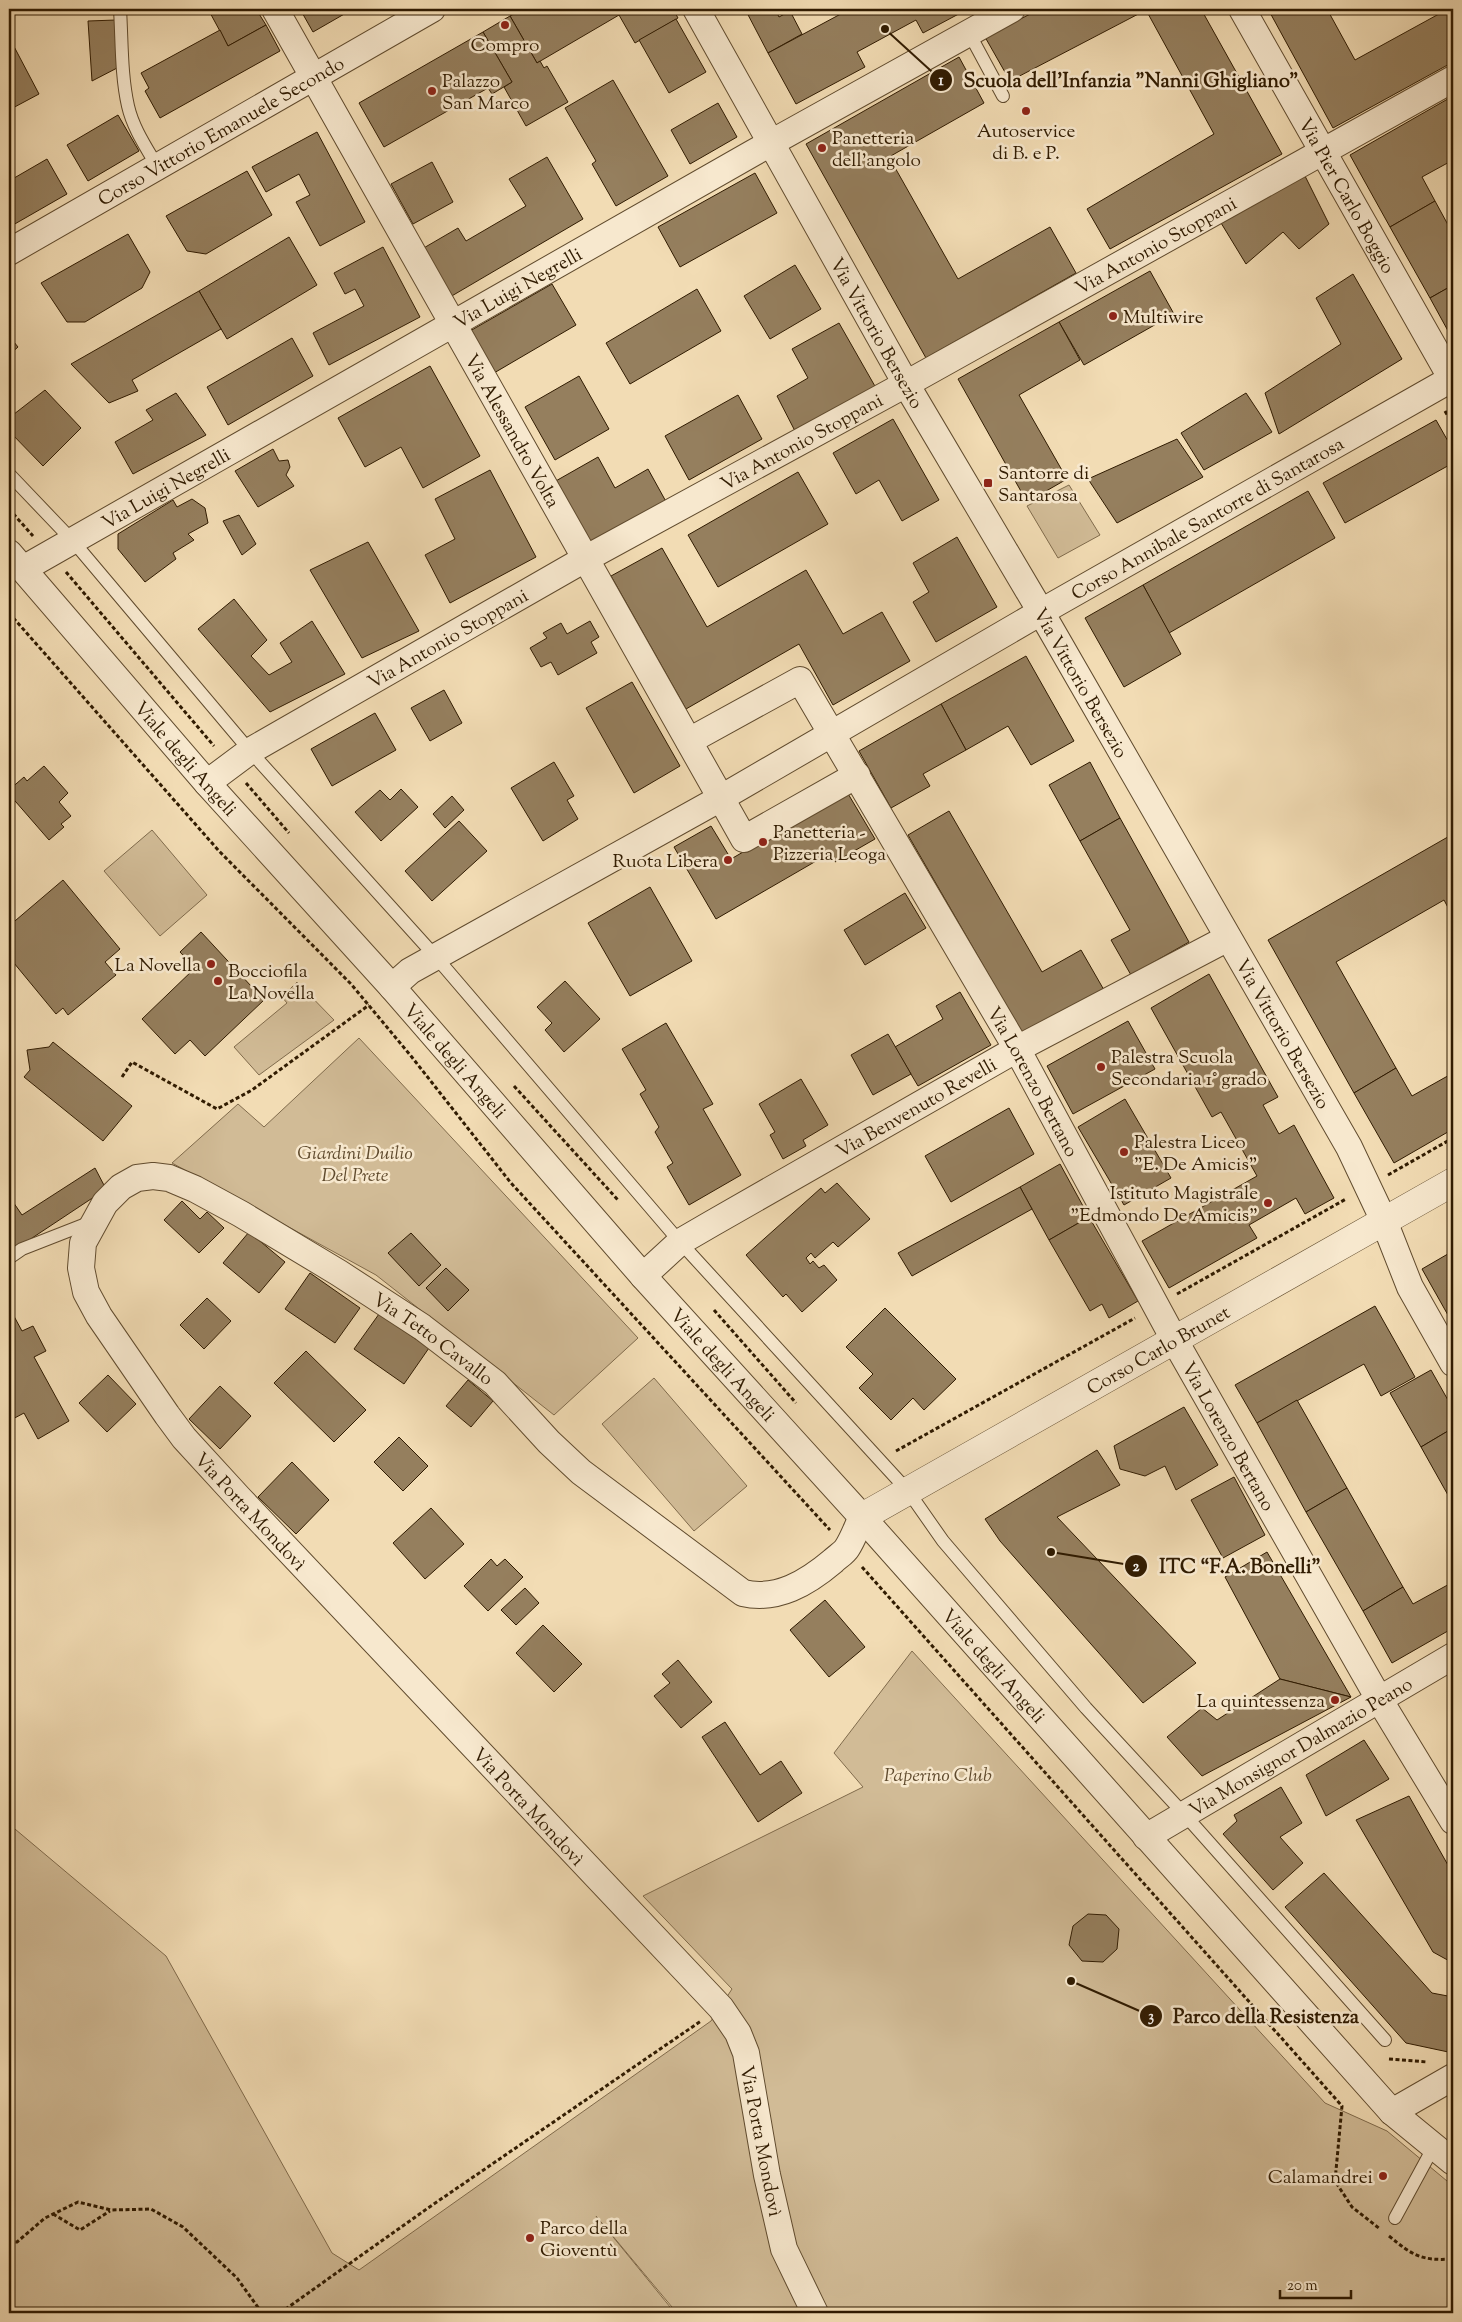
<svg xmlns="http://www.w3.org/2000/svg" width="1462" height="2322" font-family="'Sorts Mill Goudy',serif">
<rect width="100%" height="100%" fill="#f2dcb4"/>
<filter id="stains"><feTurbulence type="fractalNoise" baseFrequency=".004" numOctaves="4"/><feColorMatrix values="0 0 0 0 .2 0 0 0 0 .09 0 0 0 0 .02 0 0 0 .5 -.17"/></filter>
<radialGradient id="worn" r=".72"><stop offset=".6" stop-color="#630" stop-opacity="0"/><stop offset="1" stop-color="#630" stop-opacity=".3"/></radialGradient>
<!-- green -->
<g fill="#d1bb96" stroke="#806b4c">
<polygon points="1069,485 1100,535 1058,558 1027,506"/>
<polygon points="152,830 207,895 160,936 104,871"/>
<polygon points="297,982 334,1020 259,1075 234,1047 287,1003 282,997"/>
<polygon points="359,1038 638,1338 554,1415 376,1275 172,1163 238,1104 264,1127"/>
<polygon points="654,1378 747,1486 694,1531 602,1424"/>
<polygon points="912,1651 1325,2103 1387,2131 1453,2186 1453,2313 677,2313 596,2216 675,2313 9,2313 9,1824 166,1956 332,2253 359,2270 711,2021 732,1989 643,1896 863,1787 834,1753"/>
</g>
<!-- building -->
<g fill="#957f5e" stroke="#301b01">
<polygon points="208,9 256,9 266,25 228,46"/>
<polygon points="300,9 353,9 313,32"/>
<polygon points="523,9 673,9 678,18 635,43 619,15 537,63 510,16"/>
<polygon points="745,9 775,9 779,17 790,11 802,34 768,53"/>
<polygon points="850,9 968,9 923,33 916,20 857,52 865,67 796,104 768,53"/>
<polygon points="1040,9 1201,9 1282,154 1110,249 1087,209 1214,134 1146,10 1010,81 985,37"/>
<polygon points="1268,9 1327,9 1355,60 1448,9 1453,9 1453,62 1333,128"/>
<polygon points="510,16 537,63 540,61 544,68 547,66 568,102 526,126 504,87 512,82 483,32"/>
<polygon points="676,19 706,72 669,93 639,40"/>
<polygon points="116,20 119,67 92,81 88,21"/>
<polygon points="266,25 280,51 160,118 145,91 149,88 141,73 220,30 228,46"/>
<polygon points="483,32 512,82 492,94 488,88 384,147 359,103"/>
<polygon points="9,37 39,94 9,110"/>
<polygon points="959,57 984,103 889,157 958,279 1050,227 1076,273 926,358 806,144"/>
<polygon points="613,80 668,176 616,206 592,164 596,161 565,108"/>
<polygon points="1453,96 1453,160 1422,177 1435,201 1390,227 1350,155"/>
<polygon points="718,103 737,137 690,164 671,130"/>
<polygon points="118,115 139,151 88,181 67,145"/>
<polygon points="317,132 365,222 320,246 296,202 310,195 299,174 266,192 252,167"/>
<polygon points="547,157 583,219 450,297 422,249 458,228 466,241 526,206 509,179"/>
<polygon points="47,159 67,194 13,225 9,217 9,181"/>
<polygon points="432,162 453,202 413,224 391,184"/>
<polygon points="247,171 272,215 206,254 187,251 166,216"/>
<polygon points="1303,172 1329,224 1299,249 1283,232 1246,264 1218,218"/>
<polygon points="755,173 777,213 680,267 658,227"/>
<polygon points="1435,201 1453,234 1453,285 1430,298 1390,227"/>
<polygon points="128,234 150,272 142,288 85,322 67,322 41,283"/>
<polygon points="289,237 317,285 227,339 199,291"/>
<polygon points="383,247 420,317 329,365 313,333 364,306 355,289 345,294 334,273"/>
<polygon points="795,265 821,309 770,339 744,296"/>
<polygon points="1150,271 1174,314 1084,365 1059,322"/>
<polygon points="1353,274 1402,359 1279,434 1265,393 1341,344 1316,298"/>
<polygon points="552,284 576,325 494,373 470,331"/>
<polygon points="1453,285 1453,340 1430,298"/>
<polygon points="697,289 721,331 630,384 606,343"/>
<polygon points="199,291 221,329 132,380 138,391 109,403 71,364"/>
<polygon points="1059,322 1080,360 1019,395 1067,479 1027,502 958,379"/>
<polygon points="839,323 876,388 796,433 777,396 808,378 792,349"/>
<polygon points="9,336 18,347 9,355"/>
<polygon points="292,338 313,376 228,425 207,387"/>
<polygon points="430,366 480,456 423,488 401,447 365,467 338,418"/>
<polygon points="579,376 609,429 555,460 525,407"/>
<polygon points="45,390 81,428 43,466 9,431 9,418"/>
<polygon points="176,393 206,435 133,474 115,442 153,420 146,410"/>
<polygon points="1246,393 1272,432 1204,470 1181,433"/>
<polygon points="738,395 762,439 689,480 665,436"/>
<polygon points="893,419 939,500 902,521 879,480 856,494 833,453"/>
<polygon points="1436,420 1453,450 1453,463 1345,523 1323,483"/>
<polygon points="1177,439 1203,477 1117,523 1088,479"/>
<polygon points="273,449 279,461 288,460 290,467 286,475 294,486 258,507 235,471"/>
<polygon points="598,457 615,488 648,469 669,507 593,550 554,482"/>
<polygon points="490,470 536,557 450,603 425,555 455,539 435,499"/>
<polygon points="798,472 828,524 718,587 688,535"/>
<polygon points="1308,491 1335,538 1169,633 1143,585"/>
<polygon points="192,499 205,508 208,523 188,534 194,540 173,553 176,559 145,582 118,549 118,534 173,500 177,507"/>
<polygon points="239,515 256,544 242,555 223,521"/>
<polygon points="957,537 997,607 936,642 913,602 929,592 913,563"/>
<polygon points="368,542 419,631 362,658 310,570"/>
<polygon points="662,548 707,627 806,570 843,634 882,612 910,661 833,705 799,644 686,709 611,576"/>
<polygon points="1143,585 1181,654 1124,687 1085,618"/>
<polygon points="234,599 267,640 251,656 269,675 292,662 280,643 312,621 345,674 270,712 198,629"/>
<polygon points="590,621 599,637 591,642 597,653 558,675 551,662 541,667 530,648 547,638 543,633 561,623 567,634"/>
<polygon points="1026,656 1074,741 1031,765 1008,726 966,750 941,704"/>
<polygon points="632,682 680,766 634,793 586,708"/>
<polygon points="444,690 462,723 430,741 411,708"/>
<polygon points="941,704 966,750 923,774 930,786 891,808 859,751"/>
<polygon points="375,713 396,750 332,786 311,749"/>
<polygon points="554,762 574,796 567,800 578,819 543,841 511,788"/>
<polygon points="1090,762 1120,818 1080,841 1049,785"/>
<polygon points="44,766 68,793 59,802 71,816 61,824 64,827 49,840 9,794 9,790 24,777 27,781"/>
<polygon points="401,789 418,807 381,841 355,812 380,790 390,800"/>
<polygon points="847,792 875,839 835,862 830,853 716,919 674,847 711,826 731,859"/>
<polygon points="452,796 464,810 445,828 433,814"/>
<polygon points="949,811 1042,972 1081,950 1104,990 1024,1036 908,835"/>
<polygon points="1120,818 1189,942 1131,975 1111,940 1130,930 1080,841"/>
<polygon points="459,821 487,851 432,901 405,871"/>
<polygon points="1453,834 1453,917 1444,900 1336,962 1396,1068 1354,1093 1268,940"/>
<polygon points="63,880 120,949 105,962 116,975 68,1015 63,1008 56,1014 9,957 9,926"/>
<polygon points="650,887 692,961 630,996 588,923"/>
<polygon points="905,893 926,928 865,965 844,930"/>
<polygon points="201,932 264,1000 205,1056 190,1040 175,1054 142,1019 195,968 180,952"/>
<polygon points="1209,974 1278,1097 1263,1105 1279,1134 1294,1125 1334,1198 1305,1214 1296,1198 1249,1225 1257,1238 1169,1288 1142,1241 1257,1176 1221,1112 1212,1117 1151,1008"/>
<polygon points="565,981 600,1019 564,1052 545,1030 552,1023 537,1007"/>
<polygon points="960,992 991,1045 918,1086 895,1047 943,1019 936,1006"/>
<polygon points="1128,1021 1155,1069 1073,1114 1047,1066"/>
<polygon points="666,1023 713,1104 703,1109 741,1175 689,1205 667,1167 673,1163 655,1132 659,1127 640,1094 646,1090 622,1049"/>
<polygon points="888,1034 911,1074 873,1095 851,1055"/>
<polygon points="53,1042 132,1106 103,1141 24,1077 30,1070 27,1050 49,1047"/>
<polygon points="1396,1068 1412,1096 1453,1073 1453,1129 1394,1163 1354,1093"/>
<polygon points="801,1079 828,1125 803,1140 806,1146 783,1159 770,1135 775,1132 759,1104"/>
<polygon points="1125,1099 1171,1178 1124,1205 1078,1127"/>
<polygon points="1009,1108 1034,1154 951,1202 925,1156"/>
<polygon points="1060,1164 1089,1217 1049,1240 1020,1187"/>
<polygon points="95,1168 106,1189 14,1250 9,1242 9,1196 22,1215"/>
<polygon points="837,1183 870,1219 838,1247 833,1242 815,1258 811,1253 806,1258 810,1264 813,1261 819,1268 824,1265 837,1280 802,1312 786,1294 783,1297 746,1255 821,1188 825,1193"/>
<polygon points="1020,1187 1032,1209 912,1276 898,1253"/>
<polygon points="182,1201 200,1219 207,1212 224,1228 199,1253 164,1220"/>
<polygon points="1089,1217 1138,1301 1109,1318 1102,1304 1090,1311 1049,1240"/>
<polygon points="249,1232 285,1262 259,1293 223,1263"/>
<polygon points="411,1233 441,1265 419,1286 388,1253"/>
<polygon points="1453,1251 1453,1324 1422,1269"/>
<polygon points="446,1268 469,1290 448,1311 426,1288"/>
<polygon points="310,1273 360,1308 335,1343 285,1309"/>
<polygon points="207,1298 231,1321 204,1349 180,1325"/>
<polygon points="1375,1306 1415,1377 1381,1396 1364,1364 1257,1423 1235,1385"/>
<polygon points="9,1307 22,1331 33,1326 46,1351 34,1357 69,1421 38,1439 24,1413 9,1421"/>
<polygon points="885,1308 956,1379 924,1410 913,1398 891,1420 859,1388 873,1374 846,1347"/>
<polygon points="379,1314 429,1348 404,1384 354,1349"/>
<polygon points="306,1351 366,1410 334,1442 274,1383"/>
<polygon points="1431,1370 1453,1409 1453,1428 1421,1447 1390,1393"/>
<polygon points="108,1375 136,1404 107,1432 79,1403"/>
<polygon points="468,1380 493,1401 471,1427 446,1406"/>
<polygon points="220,1386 251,1416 220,1449 189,1419"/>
<polygon points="1297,1400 1347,1488 1306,1512 1257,1423"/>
<polygon points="1184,1407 1218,1465 1176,1490 1165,1466 1145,1476 1120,1469 1114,1446"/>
<polygon points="1453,1428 1453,1504 1421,1447"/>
<polygon points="399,1437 428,1466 403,1491 374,1462"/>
<polygon points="1097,1450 1120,1485 1057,1517 1196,1663 1143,1703 1000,1541 985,1519"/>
<polygon points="292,1462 329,1500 296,1534 258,1497"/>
<polygon points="1234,1477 1265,1535 1223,1558 1191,1500"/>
<polygon points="1347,1488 1403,1587 1363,1611 1306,1512"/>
<polygon points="431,1508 464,1544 425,1579 393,1543"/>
<polygon points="1453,1514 1453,1527 1448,1517"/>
<polygon points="1267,1552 1351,1697 1280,1679 1225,1577"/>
<polygon points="491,1559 497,1566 505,1559 523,1577 488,1611 464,1586"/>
<polygon points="1453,1582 1453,1628 1392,1663 1363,1611 1403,1587 1413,1604"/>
<polygon points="525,1588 539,1603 516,1625 501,1610"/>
<polygon points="825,1600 865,1647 829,1677 790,1630"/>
<polygon points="543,1625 582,1664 554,1692 516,1653"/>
<polygon points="678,1660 712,1702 681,1728 654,1696 670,1683 662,1674"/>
<polygon points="1280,1679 1351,1697 1202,1776 1167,1737 1202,1708 1217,1720"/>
<polygon points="725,1722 760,1775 781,1761 802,1793 758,1822 702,1737"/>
<polygon points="1364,1740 1389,1779 1326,1816 1306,1775"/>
<polygon points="1281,1787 1302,1823 1280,1837 1303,1863 1273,1890 1223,1834 1237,1821 1234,1815"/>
<polygon points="1409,1796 1453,1874 1453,1963 1433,1952 1356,1820"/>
<polygon points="1324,1873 1432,1993 1453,1997 1453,2053 1406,2043 1285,1907"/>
<polygon points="1088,1914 1106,1915 1119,1929 1117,1949 1103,1962 1082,1961 1069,1945 1073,1926"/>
</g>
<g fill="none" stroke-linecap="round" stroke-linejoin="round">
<!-- service casing -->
<g stroke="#604b2e" stroke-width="14">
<g id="service">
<path d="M 120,9 C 122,41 121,75 128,106 C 133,128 146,147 157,166"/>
<polyline points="969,33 1003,96"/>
<polyline points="9,474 72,540 250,751 435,956 680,1242 908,1491 943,1541 1086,1708 1184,1814 1385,2040"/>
<polyline points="9,1258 22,1249 91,1222"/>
<polyline points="1395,2218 1433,2148"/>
</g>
</g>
<!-- minor casing -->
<g stroke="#604b2e" stroke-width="28">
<g id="minor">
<path id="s1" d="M 275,9 L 744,839 L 857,775"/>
<path id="s2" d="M 696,9 L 906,384 L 1041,612 L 1349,1147 L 1384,1221 L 1410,1287 L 1453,1363"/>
<path id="s3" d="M 1242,9 L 1453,381"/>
<path id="s4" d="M 9,252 L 432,9"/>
<path id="s5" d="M 9,553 L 207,783 L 392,987 L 643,1276 L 862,1517 L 1392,2112 L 1453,2162"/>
<path id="s6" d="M 23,569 L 753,153 L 1012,9"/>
<path id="s7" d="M 689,741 L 800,680 L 1017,1049 L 1175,1341 L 1379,1699 L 1453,1821"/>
<path id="s8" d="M 207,783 L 250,751 L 585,559 L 906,384 L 1453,79"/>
<path id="s9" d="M 392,987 L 410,971 L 721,798 L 1041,612 L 1453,378"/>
<path id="s10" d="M 643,1276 L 680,1242 L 711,1224 L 1017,1049 L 1228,938"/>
<path id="s11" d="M 1146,1837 L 1453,1656"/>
<polyline points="1392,2112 1453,2077"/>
<path id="s12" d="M 815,2313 L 784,2249 L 767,2175 L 746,2053 L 738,2033 L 721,2008 L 239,1498 L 184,1438 L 167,1415 L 99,1316 L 86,1292 L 81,1268 L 83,1243 L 105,1203 L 121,1187 L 137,1178 L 153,1176 L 169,1178 L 195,1189 L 241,1214 L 339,1273 L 422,1327 L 495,1383 L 549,1442 L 581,1472 L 743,1593 C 777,1601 807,1583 833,1561 C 837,1557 844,1553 847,1548 C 853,1539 857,1527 862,1517"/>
</g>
</g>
<!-- tertiary casing -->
<g stroke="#604b2e" stroke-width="29">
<g id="tertiary">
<path id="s13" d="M 862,1517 L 1453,1182"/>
</g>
</g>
<!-- path -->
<g stroke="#301b01" stroke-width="3" stroke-dasharray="4 2.5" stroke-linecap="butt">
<polyline points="1445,411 1453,425"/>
<polyline points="9,509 33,536"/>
<polyline points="66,572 214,746"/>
<polyline points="9,613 219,851 351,984 411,1056 511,1183 830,1530"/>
<polyline points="246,783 289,833"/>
<polyline points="122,1077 132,1062 217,1109 252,1090 369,1005"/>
<polyline points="514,1086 618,1200"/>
<polyline points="1388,1175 1453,1138"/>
<polyline points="1177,1294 1346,1199"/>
<polyline points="714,1310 796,1403"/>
<polyline points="896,1451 1135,1318"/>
<polyline points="862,1567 1342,2106 1335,2181 1352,2207 1380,2229"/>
<polyline points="1389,2059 1427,2062"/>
<polyline points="53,2214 80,2230 110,2211"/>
<path d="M 1389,2236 C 1413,2256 1422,2261 1453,2259"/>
<polyline points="9,2242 17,2242 45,2218 78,2202 111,2210 151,2209 183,2227 237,2278 262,2313"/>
<polyline points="280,2313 428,2208 701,2021"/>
</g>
<!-- service -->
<use href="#service" stroke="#f7e8ce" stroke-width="12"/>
<!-- minor -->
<use href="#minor" stroke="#f7e8ce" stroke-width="26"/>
<!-- tertiary -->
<use href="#tertiary" stroke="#f7e8ce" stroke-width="28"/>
</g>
<!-- markers -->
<g fill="#8f2418" stroke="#f7e8ce" stroke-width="2">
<circle cx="505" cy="25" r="5"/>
<circle cx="432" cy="91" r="5"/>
<circle cx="1026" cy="111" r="5"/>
<circle cx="822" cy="148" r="5"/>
<circle cx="1113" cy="316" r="5"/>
<rect x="983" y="478" width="10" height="10" rx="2.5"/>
<circle cx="763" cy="842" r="5"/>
<circle cx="728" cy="860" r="5"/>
<circle cx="211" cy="964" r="5"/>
<circle cx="218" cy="981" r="5"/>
<circle cx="1101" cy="1067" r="5"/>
<circle cx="1124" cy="1152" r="5"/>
<circle cx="1268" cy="1203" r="5"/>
<circle cx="1335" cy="1700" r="5"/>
<circle cx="1383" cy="2176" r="5"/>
<circle cx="530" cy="2238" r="5"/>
</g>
<g text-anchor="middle" stroke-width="5" stroke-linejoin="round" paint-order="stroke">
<!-- poi labels -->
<g font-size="19" fill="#301b01" stroke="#f7e8ce" text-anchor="start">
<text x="505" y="51" text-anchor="middle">Compro</text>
<text x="442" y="87">Palazzo<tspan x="442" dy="22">San Marco</tspan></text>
<text x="1026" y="137" text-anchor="middle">Autoservice<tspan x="1026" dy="22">di B. e P.</tspan></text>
<text x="832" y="144">Panetteria<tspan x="832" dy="22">dell'angolo</tspan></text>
<text x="1123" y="323">Multiwire</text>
<text x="998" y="479">Santorre di<tspan x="998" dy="22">Santarosa</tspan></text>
<text x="773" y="838">Panetteria -<tspan x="773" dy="22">Pizzeria Leoga</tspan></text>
<text x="718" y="867" text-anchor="end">Ruota Libera</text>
<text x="201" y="971" text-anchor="end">La Novella</text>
<text x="228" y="977">Bocciofila<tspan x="228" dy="22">La Novella</tspan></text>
<text x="1111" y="1063">Palestra Scuola<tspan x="1111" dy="22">Secondaria 1° grado</tspan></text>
<text x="1134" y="1148">Palestra Liceo<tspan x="1134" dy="22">"E. De Amicis"</tspan></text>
<text x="1258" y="1199" text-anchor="end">Istituto Magistrale<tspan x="1258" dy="22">"Edmondo De Amicis"</tspan></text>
<text x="1325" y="1707" text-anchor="end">La quintessenza</text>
<text x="1373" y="2183" text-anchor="end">Calamandrei</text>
<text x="540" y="2234">Parco della<tspan x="540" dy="22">Gioventù</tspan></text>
</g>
<!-- street labels -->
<g font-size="19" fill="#301b01" stroke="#f7e8ce">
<text dy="7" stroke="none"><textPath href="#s4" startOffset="244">Corso Vittorio Emanuele Secondo</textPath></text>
<text dy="7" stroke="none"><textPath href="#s3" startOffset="214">Via Pier Carlo Boggio</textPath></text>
<text dy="7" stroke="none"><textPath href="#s8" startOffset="1091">Via Antonio Stoppani</textPath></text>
<text dy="7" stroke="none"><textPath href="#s6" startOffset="569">Via Luigi Negrelli</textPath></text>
<text dy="7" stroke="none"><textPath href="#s2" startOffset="371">Via Vittorio Bersezio</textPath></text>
<text dy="7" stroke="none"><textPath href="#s1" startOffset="484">Via Alessandro Volta</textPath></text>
<text dy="7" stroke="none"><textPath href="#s8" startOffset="686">Via Antonio Stoppani</textPath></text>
<text dy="7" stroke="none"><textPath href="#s6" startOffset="164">Via Luigi Negrelli</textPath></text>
<text dy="7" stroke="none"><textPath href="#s9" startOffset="941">Corso Annibale Santorre di Santarosa</textPath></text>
<text dy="7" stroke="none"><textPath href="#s8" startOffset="281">Via Antonio Stoppani</textPath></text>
<text dy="7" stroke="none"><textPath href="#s2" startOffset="776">Via Vittorio Bersezio</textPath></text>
<text dy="7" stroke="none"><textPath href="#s5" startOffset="271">Viale degli Angeli</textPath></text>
<text dy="7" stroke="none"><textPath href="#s2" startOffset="1181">Via Vittorio Bersezio</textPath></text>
<text dy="7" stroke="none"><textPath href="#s5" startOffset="676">Viale degli Angeli</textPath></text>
<text dy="7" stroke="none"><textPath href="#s7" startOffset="591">Via Lorenzo Bertano</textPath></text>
<text dy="7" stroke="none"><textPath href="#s10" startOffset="322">Via Benvenuto Revelli</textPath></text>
<text dy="7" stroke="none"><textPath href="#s12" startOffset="1760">Via Tetto Cavallo</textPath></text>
<text dy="7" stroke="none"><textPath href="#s13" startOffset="340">Corso Carlo Brunet</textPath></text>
<text dy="7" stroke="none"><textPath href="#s5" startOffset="1081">Viale degli Angeli</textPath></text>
<text dy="7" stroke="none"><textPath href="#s7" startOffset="996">Via Lorenzo Bertano</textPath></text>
<text transform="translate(251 1511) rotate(47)" y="7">Via Porta Mondovì</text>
<text dy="7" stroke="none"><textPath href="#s5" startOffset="1486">Viale degli Angeli</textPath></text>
<text dy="7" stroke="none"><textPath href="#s11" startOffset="179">Via Monsignor Dalmazio Peano</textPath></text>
<text transform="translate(529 1806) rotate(47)" y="7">Via Porta Mondovì</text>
<text transform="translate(762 2141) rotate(79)" y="7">Via Porta Mondovì</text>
</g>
<!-- park labels -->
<g font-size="19" font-style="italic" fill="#604b2e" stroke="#f7e8ce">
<text x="355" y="1159">Giardini Duilio<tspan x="355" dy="22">Del Prete</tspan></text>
<text x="938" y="1781">Paperino Club</text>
</g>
</g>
<!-- callouts -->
<path fill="none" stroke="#301b01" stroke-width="2" d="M885 29L941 80M1051 1552L1136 1566M1071 1981L1151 2016"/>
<g fill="#301b01" stroke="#f7e8ce" stroke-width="2">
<circle cx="885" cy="29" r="5"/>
<circle cx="1051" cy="1552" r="5"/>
<circle cx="1071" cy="1981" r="5"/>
<circle cx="941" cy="80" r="12"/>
<circle cx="1136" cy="1566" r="12"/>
<circle cx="1151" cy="2016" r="12"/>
</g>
<g font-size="15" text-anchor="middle" font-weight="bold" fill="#fff">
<text x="941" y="85">1</text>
<text x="1136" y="1571">2</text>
<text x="1151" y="2021">3</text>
</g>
<g font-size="20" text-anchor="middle" font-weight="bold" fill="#301b01" stroke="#f7e8ce" stroke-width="5" stroke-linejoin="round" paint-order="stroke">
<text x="1131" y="87">Scuola dell'Infanzia "Nanni Ghigliano"</text>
<text x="1240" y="1573">ITC “F.A. Bonelli”</text>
<text x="1266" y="2023">Parco della Resistenza</text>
</g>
<!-- margin -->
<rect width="1462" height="2322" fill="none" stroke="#f2dcb4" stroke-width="30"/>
<rect x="10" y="10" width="1442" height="2302" fill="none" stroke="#301b01" stroke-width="2.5"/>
<rect x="15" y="15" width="1432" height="2292" fill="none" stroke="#301b01"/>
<!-- scale -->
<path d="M1280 2290v8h71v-8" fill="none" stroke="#301b01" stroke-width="2.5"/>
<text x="1287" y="2290" font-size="15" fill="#301b01" stroke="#f7e8ce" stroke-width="4" paint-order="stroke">20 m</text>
<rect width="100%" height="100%" filter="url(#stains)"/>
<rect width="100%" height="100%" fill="url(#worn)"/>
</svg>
